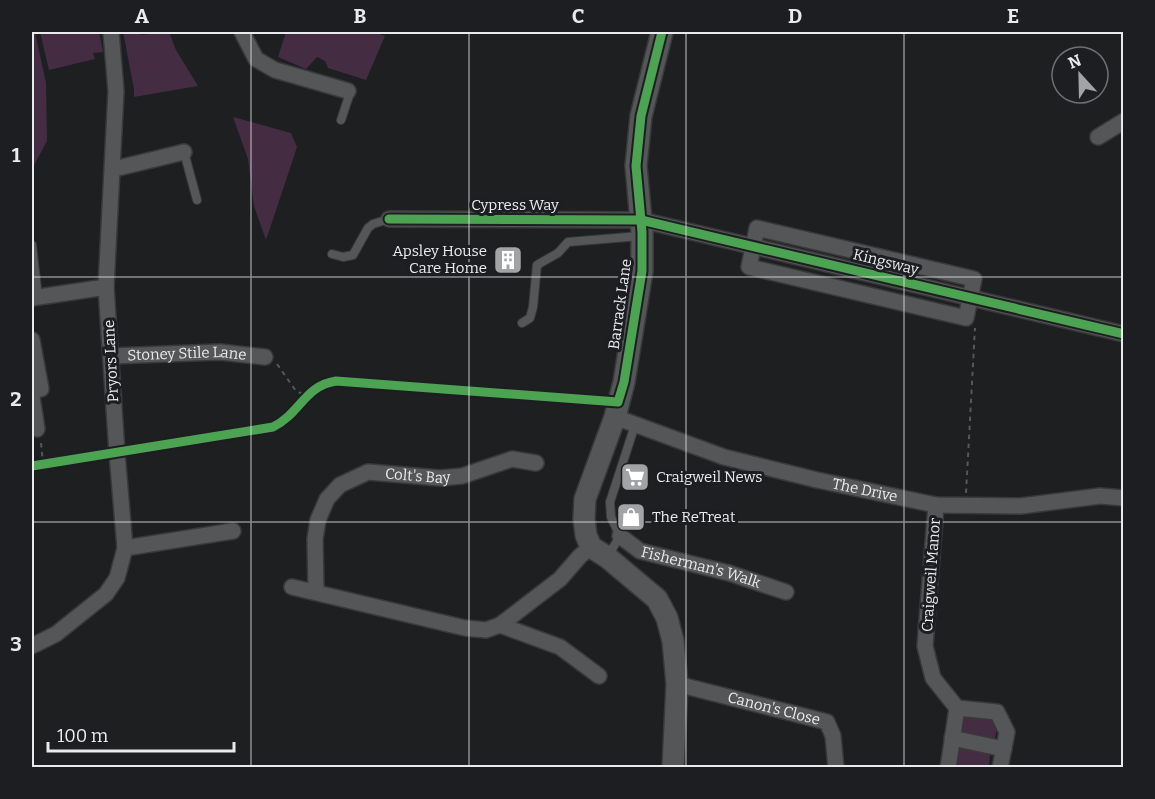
<svg xmlns="http://www.w3.org/2000/svg" width="1155" height="799" font-family="Bitter,serif">
<rect width="100%" height="100%" fill="#1e1f20"/>
<!-- green -->
<g fill="#442c43">
<polygon points="32,32 35,32 46,83 47,141 32,169"/>
<polygon points="40,32 99,32 103,52 93,53 95,59 49,70"/>
<polygon points="123,32 140,32 141,35 169,32 176,50 198,86 134,97 134,89"/>
<polygon points="286,32 374,32 385,36 366,80 328,68 325,61 317,57 306,69 278,57"/>
<polygon points="233,117 291,133 297,147 266,240 254,206 248,159"/>
<polygon points="964,715 990,718 997,728 994,742 959,735 961,717"/>
<polygon points="958,745 987,751 990,754 989,767 951,768"/>
</g>
<g fill="none" stroke-linecap="round" stroke-linejoin="round">
<!-- lane casing -->
<g stroke="#39393a" stroke-width="10">
<g id="lane">
<polyline points="341,120 349,96 348,91"/>
<polyline points="184,152 197,200"/>
<polyline points="32,245 38,297"/>
<polyline points="332,254 343,257 353,255 368,228 373,224 389,219"/>
<polyline points="522,323 530,318 533,307 537,265 558,253 568,242 640,236"/>
<polyline points="608,556 620,536 611,517 610,502 635,425"/>
</g>
</g>
<!-- street casing -->
<g stroke="#39393a" stroke-width="18">
<g id="street">
<polyline points="242,32 256,59 275,70 348,91"/>
<polyline points="1098,137 1124,121"/>
<polyline points="114,169 184,152"/>
<polyline points="389,219 641,220 1124,334"/>
<polygon points="757,228 974,279 966,318 749,267"/>
<polyline points="32,298 106,287"/>
<polyline points="32,340 41,389 32,391"/>
<path id="s1" d="M 111,356 L 220,352 L 265,357"/>
<polyline points="32,397 37,429"/>
<path id="s2" d="M 615,417 L 724,457 L 817,480 L 936,505 L 1021,506 L 1100,496 L 1124,498"/>
<polyline points="936,505 925,646 933,678 957,708 948,768"/>
<path id="s3" d="M 620,536 L 640,551 L 729,573 L 786,592"/>
<polyline points="125,548 233,531"/>
<polyline points="292,587 465,628 486,630 500,625 560,579 580,556 591,547"/>
<path id="s4" d="M 316,591 L 315,539 L 318,520 L 327,499 L 340,485 L 368,472 L 440,478 L 462,476 L 512,459 L 536,463"/>
<polyline points="500,625 560,647 599,676"/>
<polyline points="32,646 56,634 106,594 117,578 125,548 117,453 106,287 116,91 111,32"/>
<path id="s5" d="M 677,684 L 827,722 L 833,736 L 836,768"/>
<polyline points="957,708 997,712 1007,732 1000,768"/>
<polyline points="952,738 1004,749"/>
</g>
</g>
<!-- secondary casing -->
<g stroke="#39393a" stroke-width="24">
<polyline id="secondary" points="662,32 641,116 636,166 642,232 642,271 624,382 615,417 585,499 584,519 586,535 591,547 607,557 657,599 667,618 673,641 677,684 673,768"/>
</g>
<!-- path -->
<g stroke="#565758" stroke-width="2" stroke-dasharray="4.5 4.5" stroke-linecap="butt">
<polyline points="277,364 296,391 307,396"/>
<polyline points="41,443 43,464"/>
<path d="M 129,451 L 273,427 C 301,413 304,386 336,381 L 601,401"/>
<polyline points="32,466 103,455"/>
<polyline points="966,493 975,328"/>
</g>
<!-- lane -->
<use href="#lane" stroke="#555657" stroke-width="8"/>
<!-- street -->
<use href="#street" stroke="#555657" stroke-width="15"/>
<!-- secondary -->
<use href="#secondary" stroke="#555657" stroke-width="21"/>
<!-- cycleway casing -->
<g stroke="#1d1e21" stroke-width="13">
<g id="cycleway">
<polyline points="389,219 641,220 1124,334"/>
<path d="M 32,466 L 273,427 C 301,413 304,386 336,381 L 618,402 L 624,382 L 642,271 L 642,232 L 636,166 L 641,116 L 662,32"/>
</g>
</g>
<!-- cycleway -->
<use href="#cycleway" stroke="#4ca352" stroke-width="9"/>
</g>
<!-- grid -->
<path fill="none" stroke="#e9eaec" stroke-width="1.5" stroke-opacity="0.55" d="M 251,32 L 251,768M 469,32 L 469,768M 686,32 L 686,768M 904,32 L 904,768M 32,277 L 1124,277M 32,522 L 1124,522"/>
<!-- icons -->
<defs>
<g id="building-square" transform="scale(1.5)"><rect x="-9" y="-9" width="18" height="18" rx="4" fill="#a2a3a5" stroke="#1d1e21"/><path d="M-4-6H4V6H1V3H-1V6H-4ZM-2.5-4.3h1.7v1.8h-1.7ZM.8-4.3h1.7v1.8H.8ZM-2.5-1h1.7V.8h-1.7ZM.8-1h1.7V.8H.8Z" fill="#fff"/></g>
<g id="supermarket-square" transform="scale(1.5)"><rect x="-9" y="-9" width="18" height="18" rx="4" fill="#a2a3a5" stroke="#1d1e21"/><path d="M-6-5.5h2.5l.6 2H6L4.5 2H-2.5L-4.4-4H-6ZM-1.5 3.2a1.3 1.3 0 1 0 .1 0ZM3 3.2a1.3 1.3 0 1 0 .1 0Z" fill="#fff"/></g>
<g id="shop-square" transform="scale(1.5)"><rect x="-9" y="-9" width="18" height="18" rx="4" fill="#a2a3a5" stroke="#1d1e21"/><path d="M-5-2.5h2.3a2.7 3.5 0 0 1 5.4 0H5L5.5 6h-11ZM-1.5-2.5h3a1.5 2.3 0 0 0-3 0Z" fill="#fff"/></g>
</defs>
<g fill-rule="evenodd">
<use href="#building-square" x="508" y="260"/>
<use href="#supermarket-square" x="635" y="477"/>
<use href="#shop-square" x="631" y="517"/>
</g>
<g text-anchor="middle" stroke-width="6" stroke-linejoin="round" paint-order="stroke">
<!-- street labels -->
<g font-size="15" fill="#e9eaec" stroke="#1d1e21">
<text x="515" y="210">Cypress Way</text>
<text transform="translate(886 262) rotate(14)" y="5">Kingsway</text>
<text transform="translate(620 304) rotate(-82)" y="5">Barrack Lane</text>
<text dy="5" stroke="none"><textPath href="#s1" startOffset="76">Stoney Stile Lane</textPath></text>
<text transform="translate(111 361) rotate(-93)" y="5">Pryors Lane</text>
<text dy="5" stroke="none"><textPath href="#s4" startOffset="194">Colt's Bay</textPath></text>
<text dy="5" stroke="none"><textPath href="#s2" startOffset="261">The Drive</textPath></text>
<text dy="5" stroke="none"><textPath href="#s3" startOffset="88">Fisherman's Walk</textPath></text>
<text transform="translate(931 575) rotate(-86)" y="5">Craigweil Manor</text>
<text dy="5" stroke="none"><textPath href="#s5" startOffset="100">Canon's Close</textPath></text>
</g>
<!-- poi labels -->
<g font-size="15" fill="#e9eaec" stroke="#1d1e21" text-anchor="start">
<text x="487" y="256" text-anchor="end">Apsley House<tspan x="487" dy="17">Care Home</tspan></text>
<text x="656" y="482">Craigweil News</text>
<text x="652" y="522">The ReTreat</text>
</g>
</g>
<!-- border -->
<rect width="1155" height="799" fill="none" stroke="#1d1e21" stroke-width="66"/>
<!-- north arrow -->
<g transform="translate(1080 75) rotate(338)"><circle r="28" fill="#1d1e21" stroke="#6f7072" stroke-width="1.5"/>
<path d="M0-4.5L10 22L0 15L-10 22Z" fill="#a2a3a5"/>
<text y="-9" font-size="16" font-weight="bold" text-anchor="middle" fill="#e9eaec">N</text>
</g>
<!-- scale -->
<path d="M48 742v9h186v-9" fill="none" stroke="#e9eaec" stroke-width="3"/>
<text x="57" y="742" font-size="18" fill="#e9eaec" stroke="#1d1e21" stroke-width="4.5" paint-order="stroke">100 m</text>
<rect x="33" y="33" width="1089" height="733" fill="none" stroke="#e9eaec" stroke-width="2"/>
<g font-size="20" text-anchor="middle" font-weight="bold" fill="#e9eaec">
<text x="142" y="23">A</text>
<text x="360" y="23">B</text>
<text x="578" y="23">C</text>
<text x="795" y="23">D</text>
<text x="1013" y="23">E</text>
<text x="16" y="162">1</text>
<text x="16" y="406">2</text>
<text x="16" y="651">3</text>
</g>
</svg>
